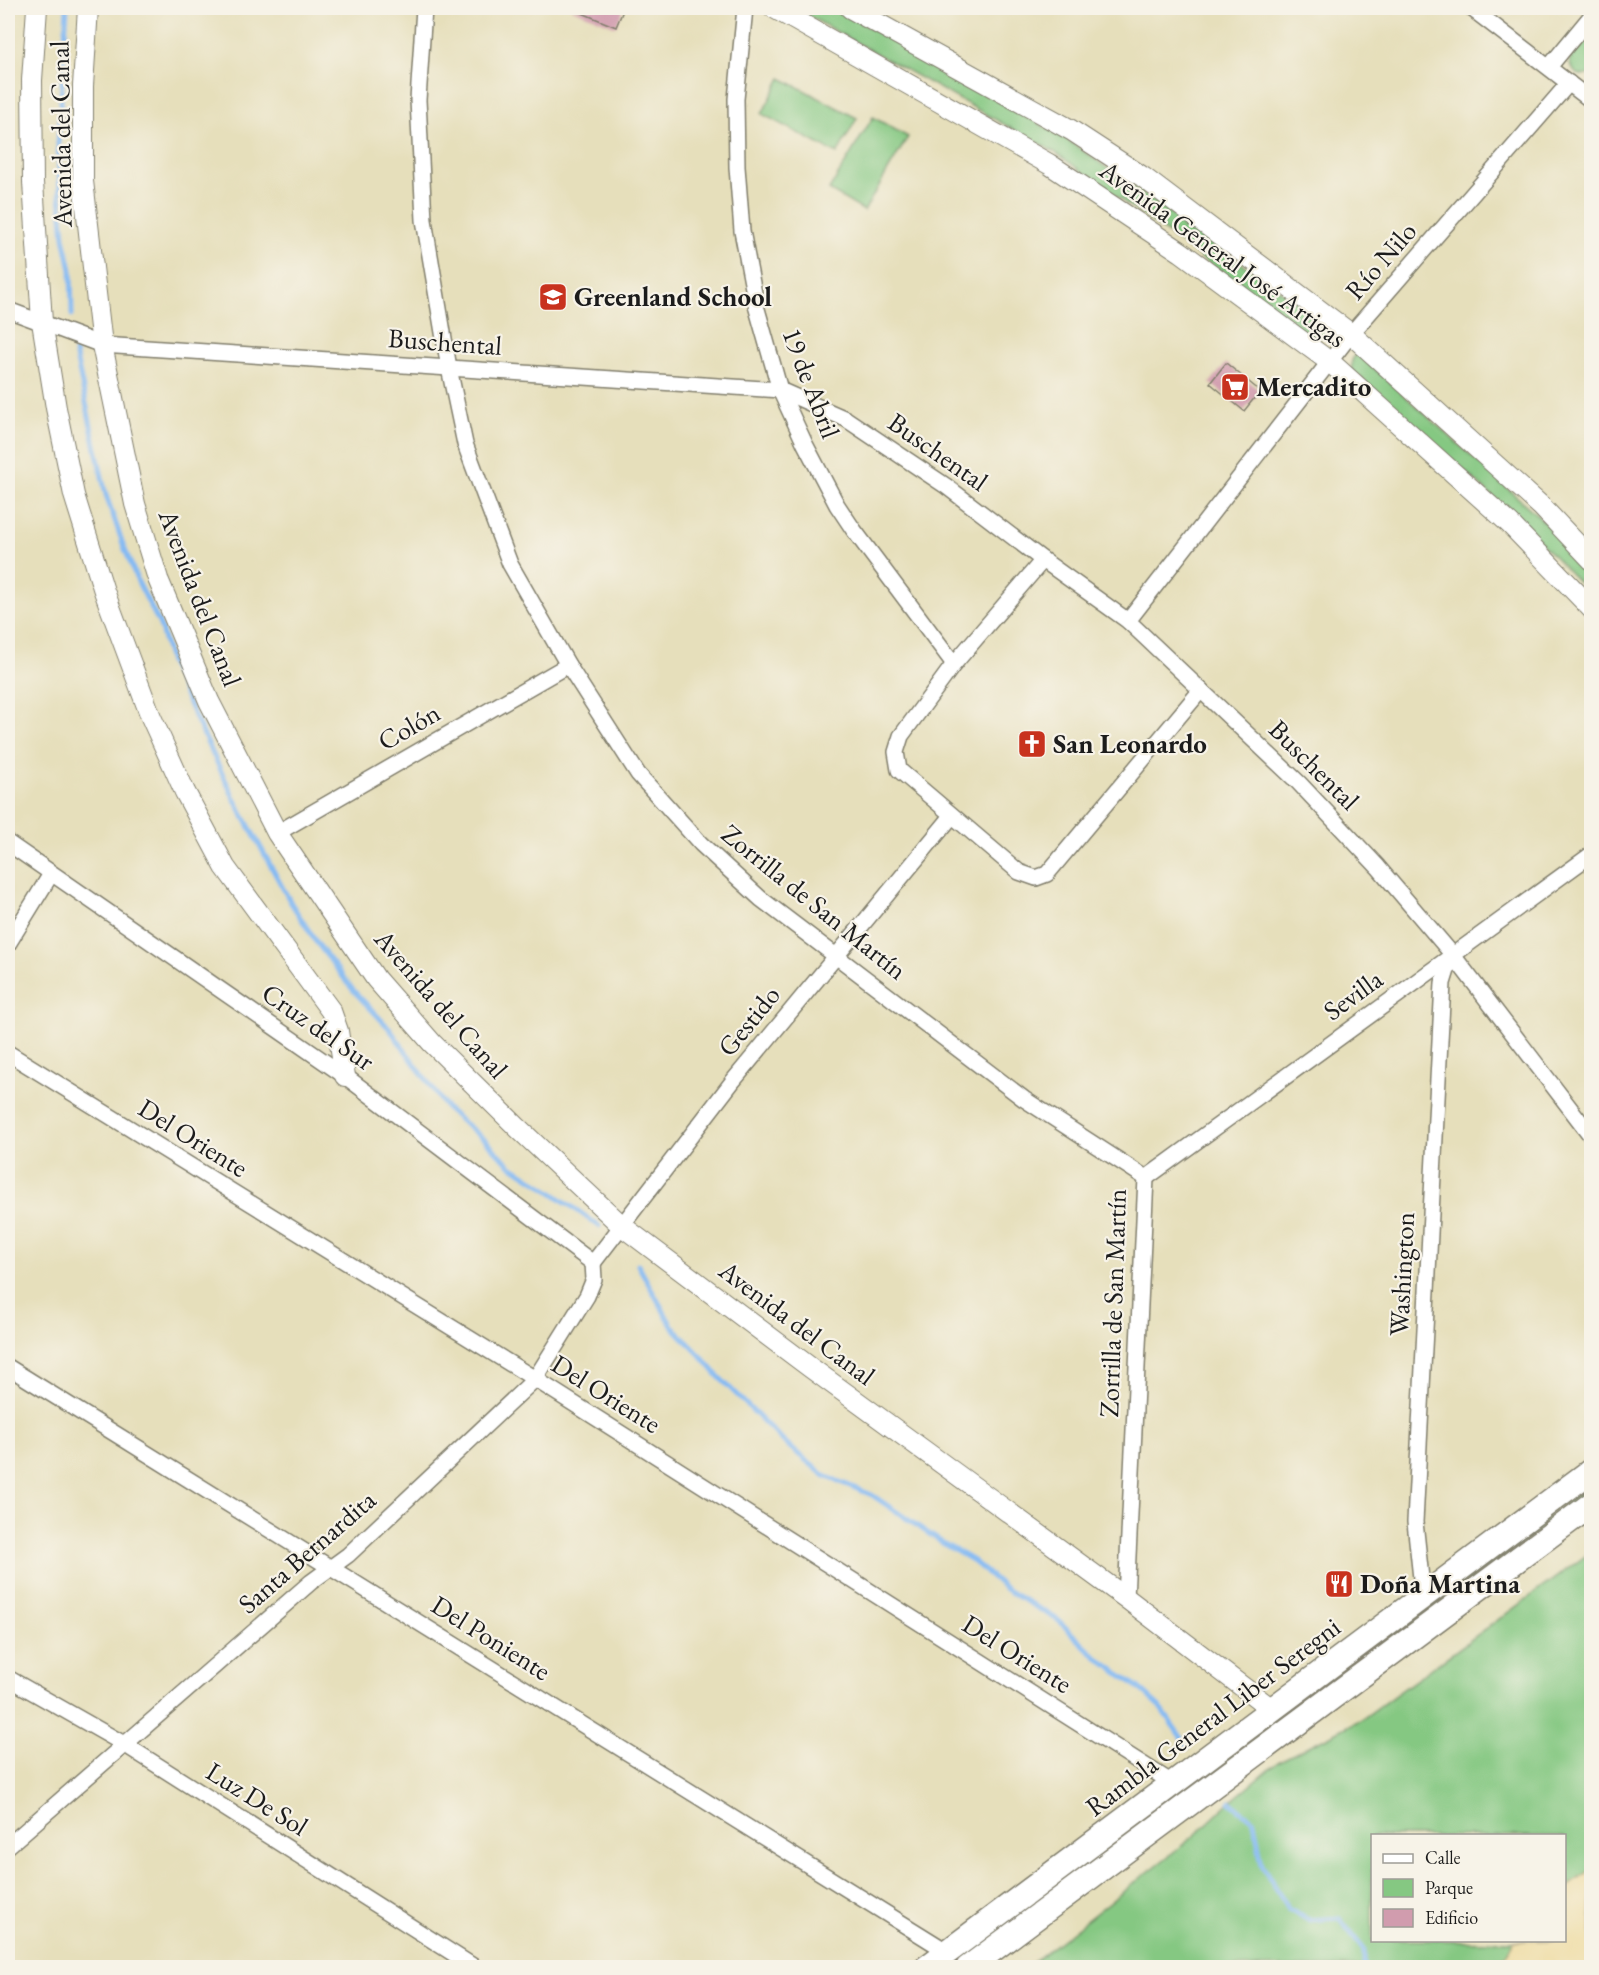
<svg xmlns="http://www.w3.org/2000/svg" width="1599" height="1975" font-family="'EB Garamond',serif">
<rect width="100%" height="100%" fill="#f7f3e8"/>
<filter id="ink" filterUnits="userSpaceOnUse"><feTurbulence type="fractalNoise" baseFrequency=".0167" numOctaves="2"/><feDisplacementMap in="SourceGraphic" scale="12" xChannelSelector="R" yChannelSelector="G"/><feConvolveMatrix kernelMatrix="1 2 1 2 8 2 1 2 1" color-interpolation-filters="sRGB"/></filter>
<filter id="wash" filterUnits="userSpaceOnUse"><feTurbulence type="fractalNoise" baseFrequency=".008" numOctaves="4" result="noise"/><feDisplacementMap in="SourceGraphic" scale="24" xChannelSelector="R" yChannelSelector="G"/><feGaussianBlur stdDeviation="1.35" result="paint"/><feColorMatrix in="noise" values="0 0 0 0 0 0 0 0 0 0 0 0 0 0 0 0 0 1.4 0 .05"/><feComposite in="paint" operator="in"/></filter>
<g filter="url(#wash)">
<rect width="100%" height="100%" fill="#e6dfbb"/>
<!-- green -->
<g fill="#85c882" stroke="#50724f" stroke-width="1.5">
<polygon points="794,8 835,8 1066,139 1326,323 1327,330 1321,338 1314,339 1056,153"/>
<path d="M 1591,26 L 1591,74 C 1585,76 1579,77 1574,71 C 1560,55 1582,38 1591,26 Z"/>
<polygon points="781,78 857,118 837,154 762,114"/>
<polygon points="873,117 908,137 864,211 829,190"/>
<path d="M 1358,354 L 1536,514 L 1591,570 L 1591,595 L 1521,522 L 1352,370 C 1351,362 1351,358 1358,354 Z"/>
<polygon points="1591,1484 1591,1492 1529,1539 953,1967 943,1968"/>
<polygon points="1591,1552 1591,1871 1565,1889 1564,1836 1372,1836 1372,1940 1514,1941 1499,1967 1027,1967 1194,1836 1230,1802 1278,1762 1362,1719"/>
</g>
<!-- sand -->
<polygon fill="#eeda9e" stroke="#857b5d" stroke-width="1.5" points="1591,1871 1591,1967 1499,1967 1514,1941 1564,1940 1565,1889"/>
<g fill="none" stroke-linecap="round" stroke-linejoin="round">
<!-- stream -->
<g stroke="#84baf3" stroke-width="5">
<polyline points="67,8 58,143 60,196 64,237 71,270 72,315"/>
<polyline points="75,352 106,495 124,547 138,582 160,625 170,662 194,715 236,802 291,903 317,943 353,990 389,1028 448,1110 485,1140 510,1165 550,1191 599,1226"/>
<polyline points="638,1265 672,1326 701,1356 719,1377 786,1444 825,1476 872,1495 944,1544 973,1561 1007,1590 1058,1620 1095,1656 1139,1688 1160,1707 1188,1747"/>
<polyline points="1230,1802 1254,1821 1262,1865 1288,1909 1309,1920 1339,1918 1364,1950 1364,1968"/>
</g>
</g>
<g id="blocks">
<!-- building -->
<g fill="#d19cae">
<polygon points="570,8 624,8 616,27"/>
<polygon points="1226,363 1260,391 1244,411 1210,383"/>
</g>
</g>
</g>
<g filter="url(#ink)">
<use href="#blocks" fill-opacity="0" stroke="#817e6c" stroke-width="1.5"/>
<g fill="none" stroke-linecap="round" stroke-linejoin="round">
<!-- minor casing -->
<g stroke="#817e6c" stroke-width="18">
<g id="minor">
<polyline points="424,8 418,100 424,220 449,368 465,444 510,564 568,665 638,774 701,844 761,899 1024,1099 1146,1178"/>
<polyline points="745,8 736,99 737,167 742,231 757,309 780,390 805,444 837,505 853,529 954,664"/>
<polyline points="1471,8 1592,101"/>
<polyline points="1549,67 1592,15"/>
<polyline points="8,310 102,345 780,390 846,419 946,486 1043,560 1128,621 1299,783 1378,867 1452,954 1592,1137"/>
<polyline points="1043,560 954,664 901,736 896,752 899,770 1019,872 1036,878 1047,874 1201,690"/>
<polyline points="1128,621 1351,334 1569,83"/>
<polyline points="277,833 568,665"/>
<polyline points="8,843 345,1076 593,1263"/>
<polyline points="8,944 51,874"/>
<polyline points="8,1053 535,1379 1174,1784"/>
<polyline points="1146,1178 1592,854"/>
<polyline points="593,1263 733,1081 952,816"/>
<polyline points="8,1367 948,1952"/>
<polyline points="1423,1597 1415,1522 1443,983 1452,954"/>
<polyline points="1126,1598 1146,1178"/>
<polyline points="8,1678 124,1744 476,1968"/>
<polyline points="8,1846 311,1582 348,1555 535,1379 587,1296 594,1279 593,1263"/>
</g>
</g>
<!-- tertiary casing -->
<g stroke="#817e6c" stroke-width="22">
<g id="tertiary">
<polyline points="37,8 32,80 33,182 42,322 56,408 74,495 104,591 151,717 185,792 225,867 331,1011 338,1031 345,1076"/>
<polyline points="88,8 83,86 83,181 102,345 135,504 158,579 209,701 277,833 376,979 432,1043 518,1128 622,1226 811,1368 1126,1598 1273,1710"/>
<polyline points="774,8 1049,164 1181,252 1330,362 1510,524 1592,609"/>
<polyline points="850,8 1071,130 1143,177 1351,334 1541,506 1592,560"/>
</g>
</g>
<!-- primary casing -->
<g stroke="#817e6c" stroke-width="27">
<g id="primary">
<polyline points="926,1968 1592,1470"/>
<polyline points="968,1968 1592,1504"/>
</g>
</g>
<!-- minor -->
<use href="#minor" stroke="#fff" stroke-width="15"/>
<!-- tertiary -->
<use href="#tertiary" stroke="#fff" stroke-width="20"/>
<!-- primary -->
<use href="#primary" stroke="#fff" stroke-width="24"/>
</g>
</g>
<!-- icons -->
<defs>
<g id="school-square" transform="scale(1.5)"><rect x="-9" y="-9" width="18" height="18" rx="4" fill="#c8321e" stroke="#f7f3e8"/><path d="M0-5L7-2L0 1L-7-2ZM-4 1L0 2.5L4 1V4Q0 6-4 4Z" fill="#fff"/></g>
<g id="supermarket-square" transform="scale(1.5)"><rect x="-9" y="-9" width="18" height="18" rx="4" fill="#c8321e" stroke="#f7f3e8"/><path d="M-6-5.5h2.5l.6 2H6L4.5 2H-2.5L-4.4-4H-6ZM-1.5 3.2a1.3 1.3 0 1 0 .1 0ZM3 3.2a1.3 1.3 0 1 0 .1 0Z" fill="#fff"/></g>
<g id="church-square" transform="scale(1.5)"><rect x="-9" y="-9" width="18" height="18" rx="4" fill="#c8321e" stroke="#f7f3e8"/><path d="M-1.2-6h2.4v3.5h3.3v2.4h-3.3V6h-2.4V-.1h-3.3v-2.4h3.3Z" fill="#fff"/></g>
<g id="restaurant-square" transform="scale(1.5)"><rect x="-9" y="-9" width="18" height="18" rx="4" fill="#c8321e" stroke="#f7f3e8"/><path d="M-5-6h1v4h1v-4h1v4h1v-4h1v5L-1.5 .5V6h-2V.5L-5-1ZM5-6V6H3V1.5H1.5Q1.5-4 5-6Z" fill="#fff"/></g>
</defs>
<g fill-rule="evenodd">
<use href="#school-square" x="553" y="297"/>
<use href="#supermarket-square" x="1235" y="387"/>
<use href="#church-square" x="1032" y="744"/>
<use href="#restaurant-square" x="1339" y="1584"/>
</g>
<g text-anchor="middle" stroke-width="4.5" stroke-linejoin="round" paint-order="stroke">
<!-- street labels -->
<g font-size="27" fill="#1c1c1c" stroke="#f7f3e8">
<text transform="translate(61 134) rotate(-91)" y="9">Avenida del Canal</text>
<text transform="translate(1223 254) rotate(36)" y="9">Avenida General José Artigas</text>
<text transform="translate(1381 261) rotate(-49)" y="9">Río Nilo</text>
<text transform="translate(445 342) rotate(4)" y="9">Buschental</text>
<text transform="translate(811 383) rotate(69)" y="9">19 de Abril</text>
<text transform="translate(938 452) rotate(35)" y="9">Buschental</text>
<text transform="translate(200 598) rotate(69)" y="9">Avenida del Canal</text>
<text transform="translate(409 727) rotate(-30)" y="9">Colón</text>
<text transform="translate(1314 765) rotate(45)" y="9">Buschental</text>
<text transform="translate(814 902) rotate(39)" y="9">Zorrilla de San Martín</text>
<text transform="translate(1353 995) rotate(-36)" y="9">Sevilla</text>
<text transform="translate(441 1004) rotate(49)" y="9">Avenida del Canal</text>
<text transform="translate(749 1021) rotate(-51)" y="9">Gestido</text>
<text transform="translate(318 1027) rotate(35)" y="9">Cruz del Sur</text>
<text transform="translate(193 1138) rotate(32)" y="9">Del Oriente</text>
<text transform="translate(1402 1274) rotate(-87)" y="9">Washington</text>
<text transform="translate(1113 1303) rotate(-88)" y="9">Zorrilla de San Martín</text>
<text transform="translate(797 1323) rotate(37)" y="9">Avenida del Canal</text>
<text transform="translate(606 1394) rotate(32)" y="9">Del Oriente</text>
<text transform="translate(307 1552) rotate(-41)" y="9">Santa Bernardita</text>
<text transform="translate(491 1638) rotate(32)" y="9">Del Poniente</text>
<text transform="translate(1017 1654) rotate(32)" y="9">Del Oriente</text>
<text transform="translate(1213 1717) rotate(-37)" y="9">Rambla General Liber Seregni</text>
<text transform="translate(257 1799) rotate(32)" y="9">Luz De Sol</text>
</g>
<!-- poi labels -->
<g font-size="27" font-weight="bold" fill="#1c1c1c" stroke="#f7f3e8" text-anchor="start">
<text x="574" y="306">Greenland School</text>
<text x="1256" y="396">Mercadito</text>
<text x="1053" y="753">San Leonardo</text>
<text x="1360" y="1593">Doña Martina</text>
</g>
</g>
<!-- margin -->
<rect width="1599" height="1975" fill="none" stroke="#f7f3e8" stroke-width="30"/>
<!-- legend -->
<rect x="1371" y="1834" width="195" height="108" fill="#f7f3e8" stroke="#9f9d96" stroke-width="1.5"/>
<rect x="1383" y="1854" width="30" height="9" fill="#ffffff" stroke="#9f9d96" stroke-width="1.5"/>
<text x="1425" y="1864" font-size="18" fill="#1c1c1c">Calle</text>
<rect x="1383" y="1879" width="30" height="18" fill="#85c882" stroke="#9f9d96" stroke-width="1.5"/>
<text x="1425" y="1894" font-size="18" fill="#1c1c1c">Parque</text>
<rect x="1383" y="1909" width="30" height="18" fill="#d19cae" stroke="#9f9d96" stroke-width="1.5"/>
<text x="1425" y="1924" font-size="18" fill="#1c1c1c">Edificio</text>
</svg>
